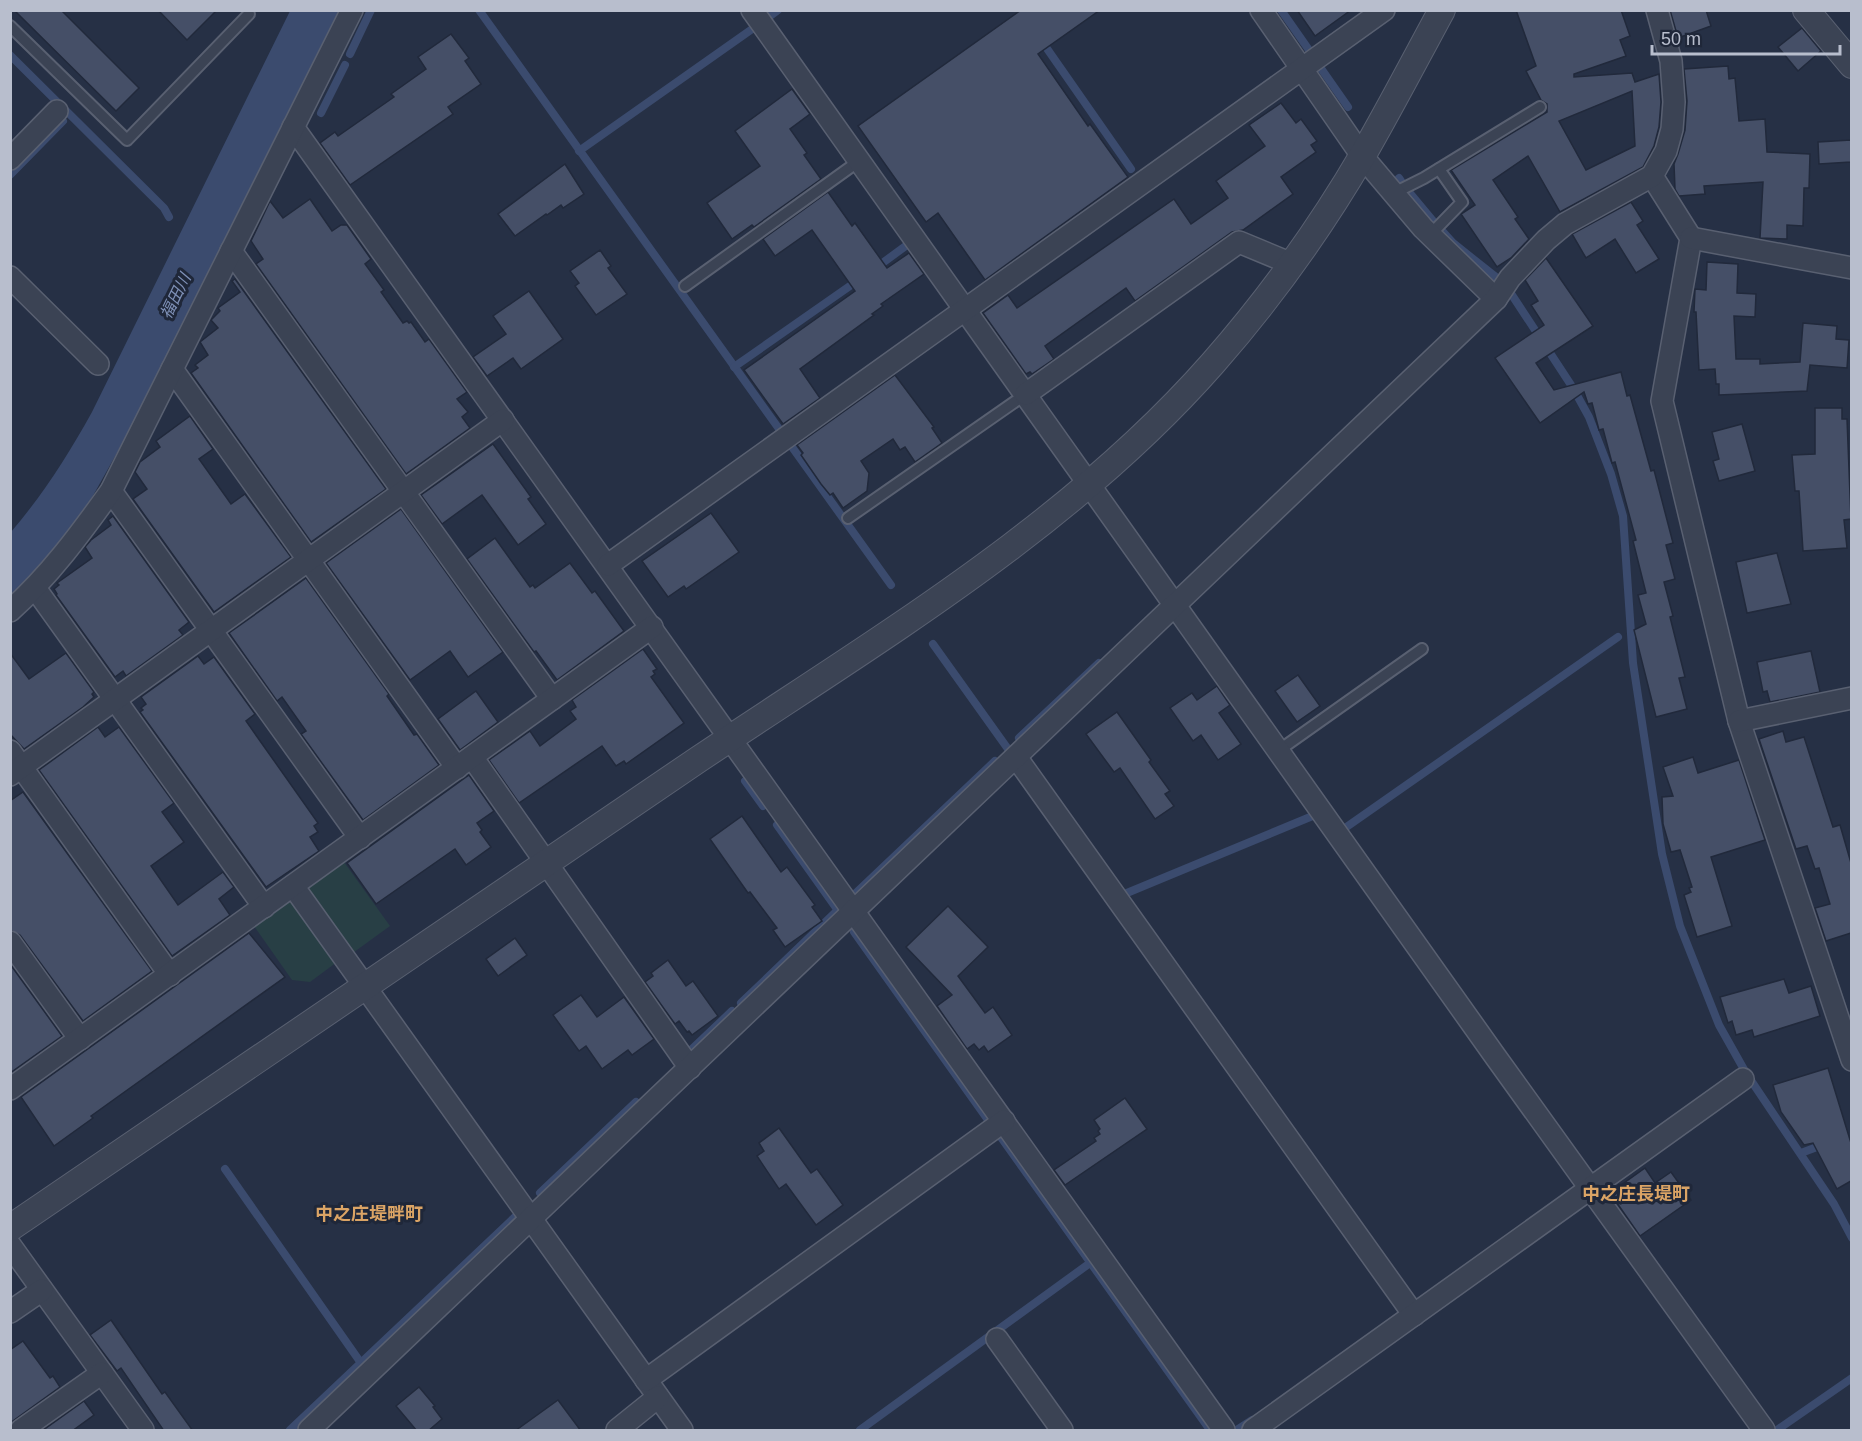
<svg xmlns="http://www.w3.org/2000/svg" width="1862" height="1441" font-family="Helvetica,'Noto Sans JP',sans-serif">
<rect width="100%" height="100%" fill="#263045"/>
<!-- green -->
<g fill="#283f45">
<polygon points="344,862 390,926 350,955 309,898 310,887"/>
<polygon points="286,903 295,903 337,962 310,982 292,980 254,926"/>
</g>
<!-- water -->
<path fill="#3b4b6e" d="M 290,11 L 343,11 L 127,435 L 90,501 L 54,554 L 11,598 L 11,532 C 44,493 67,457 92,412 Z"/>
<g fill="none" stroke-linecap="round" stroke-linejoin="round">
<!-- stream -->
<g stroke="#3b4b6e" stroke-width="8">
<polyline points="479,10 782,433"/>
<polyline points="1281,10 1309,50"/>
<polyline points="766,19 778,10"/>
<polyline points="1041,40 1131,169"/>
<polyline points="350,54 371,10"/>
<polyline points="10,55 164,208 169,217"/>
<polyline points="1320,67 1348,107"/>
<polyline points="321,113 345,65"/>
<polyline points="579,151 755,27"/>
<polyline points="10,175 63,121"/>
<polyline points="1399,178 1401,181"/>
<polyline points="1409,192 1434,222"/>
<polyline points="1443,232 1453,243 1497,278"/>
<polyline points="877,267 907,245"/>
<polyline points="1510,292 1573,388 1589,417 1611,474 1623,516 1633,663 1662,854 1680,926 1719,1025 1746,1073 1834,1204 1852,1238"/>
<polyline points="734,367 857,281"/>
<polyline points="792,447 891,585"/>
<polyline points="933,644 1008,749"/>
<polyline points="1019,738 1099,663"/>
<polyline points="745,781 763,806"/>
<polyline points="777,825 839,912"/>
<polyline points="1345,828 1618,637"/>
<polyline points="856,893 995,761"/>
<polyline points="1122,895 1315,815"/>
<polyline points="854,932 988,1120"/>
<polyline points="741,1003 839,909"/>
<polyline points="690,1051 732,1011"/>
<polyline points="1000,1136 1210,1430"/>
<polyline points="1801,1153 1825,1144"/>
<polyline points="225,1169 361,1363"/>
<polyline points="540,1193 636,1102"/>
<polyline points="1238,1429 1252,1420"/>
<polyline points="290,1430 515,1217"/>
<polyline points="860,1430 1090,1263"/>
<polyline points="1777,1430 1852,1378"/>
</g>
</g>
<!-- building -->
<g fill="#454f67" stroke="#21293b" stroke-width="1.5" fill-rule="evenodd">
<polygon points="14,10 61,10 139,88 116,111"/>
<polygon points="158,10 217,10 187,40"/>
<polygon points="1021,10 1100,10 1038,54 1088,126 1090,124 1128,177 985,280 938,213 926,222 858,126"/>
<polygon points="1297,10 1351,10 1315,36"/>
<path d="M 1516,10 L 1621,10 L 1630,36 L 1620,40 L 1626,56 L 1574,74 L 1574,77 L 1632,73 L 1635,82 L 1659,74 L 1661,102 L 1659,127 L 1654,146 L 1643,167 L 1560,212 L 1528,156 L 1493,180 L 1518,217 L 1515,219 L 1529,239 L 1511,258 L 1497,267 L 1461,214 L 1475,205 L 1451,170 L 1547,112 L 1547,104 L 1541,100 L 1526,71 L 1536,66 ZM 1632,91 L 1635,146 L 1586,170 L 1559,121 Z"/>
<polygon points="1670,10 1706,10 1711,26 1678,38"/>
<polygon points="1802,28 1821,51 1798,71 1778,47"/>
<polygon points="451,34 469,58 465,61 481,84 448,107 453,114 350,185 320,143 335,132 338,136 394,97 391,94 426,69 418,57"/>
<polygon points="1728,66 1729,79 1735,78 1739,121 1765,119 1767,152 1810,154 1809,188 1804,188 1803,226 1787,225 1787,239 1760,238 1763,182 1704,186 1705,194 1679,196 1675,189 1674,164 1678,154 1685,130 1687,101 1684,69"/>
<polygon points="792,89 810,114 790,129 807,153 804,155 821,179 754,227 752,225 732,239 707,203 760,166 735,131"/>
<polygon points="1281,103 1296,123 1301,119 1317,141 1311,145 1316,152 1281,177 1293,194 1243,230 1232,232 1135,301 1126,288 1045,346 1054,359 1032,374 1030,372 1026,374 983,313 1008,295 1017,308 1174,199 1191,224 1228,198 1216,181 1265,146 1249,125"/>
<polygon points="1851,140 1851,162 1819,164 1818,142"/>
<polygon points="565,164 584,194 563,208 561,205 547,215 546,214 515,236 498,214"/>
<polygon points="828,192 852,226 855,223 887,268 909,253 924,274 881,304 883,306 872,314 874,315 800,369 820,398 783,424 744,370 855,291 812,230 775,256 763,239"/>
<polygon points="310,199 332,231 341,225 347,225 371,259 365,264 384,290 381,292 403,323 407,321 409,323 411,322 425,342 429,339 467,392 457,399 468,412 462,417 470,428 406,474 256,264 263,259 251,241 270,201 283,218"/>
<polygon points="1631,202 1643,221 1637,225 1659,259 1636,273 1615,239 1586,258 1572,234"/>
<polygon points="600,250 611,266 608,268 627,294 596,315 575,286 579,283 570,271"/>
<polygon points="1546,258 1593,326 1536,363 1554,390 1621,372 1627,396 1630,395 1651,471 1654,470 1673,543 1666,545 1675,579 1664,582 1673,616 1670,617 1685,677 1679,678 1687,709 1656,717 1634,630 1646,624 1638,595 1646,593 1633,541 1636,540 1615,462 1612,463 1603,429 1599,430 1592,403 1588,404 1584,392 1540,423 1495,358 1544,325 1531,305 1538,301 1525,280"/>
<polygon points="1707,262 1738,264 1737,293 1756,294 1755,317 1734,316 1736,359 1760,359 1760,364 1800,362 1803,323 1837,326 1836,339 1849,340 1847,368 1810,365 1807,391 1719,395 1719,384 1716,384 1715,369 1699,370 1696,312 1694,312 1695,289 1706,290"/>
<polygon points="235,279 386,489 311,542 191,373 198,368 195,365 208,355 200,342 218,328 211,320 220,311 218,308 240,292 232,281"/>
<polygon points="529,291 563,339 521,369 513,358 487,376 473,357 506,334 493,316"/>
<polygon points="895,375 934,427 932,428 942,443 915,462 905,447 900,450 893,439 861,461 869,473 867,491 843,508 833,493 830,495 821,484 801,455 803,453 797,445"/>
<polygon points="1815,408 1842,408 1842,419 1847,419 1851,519 1844,520 1847,548 1803,551 1799,491 1795,491 1792,455 1815,454"/>
<polygon points="190,416 213,449 199,459 231,504 245,494 291,557 214,612 133,499 147,489 135,472 140,462 160,447 156,441"/>
<polygon points="1742,424 1755,471 1719,481 1713,461 1719,459 1712,432"/>
<polygon points="493,444 531,497 528,499 546,524 518,545 482,495 442,524 421,495"/>
<polygon points="401,509 503,652 468,677 450,651 410,680 326,563"/>
<polygon points="711,513 739,552 686,589 684,586 668,597 642,561"/>
<polygon points="113,516 189,622 179,630 183,635 126,676 123,671 115,677 56,595 57,594 54,589 59,585 57,583 92,558 85,547 91,540 111,525 108,520"/>
<polygon points="495,538 530,587 533,585 535,588 570,563 592,593 595,591 624,631 557,680 536,651 534,652 467,559"/>
<polygon points="1777,553 1791,604 1747,613 1736,562"/>
<polygon points="306,578 389,694 387,696 414,735 417,734 439,765 363,820 301,734 306,731 282,697 277,701 229,633"/>
<polygon points="643,649 657,669 653,671 655,674 651,677 684,723 626,764 624,761 616,766 602,746 599,748 519,803 489,760 530,731 540,746 576,719 570,711 576,707 572,700"/>
<polygon points="1811,651 1820,692 1770,702 1767,691 1763,692 1757,662"/>
<polygon points="10,653 29,679 66,653 94,692 92,694 94,697 83,707 24,749 10,734"/>
<polygon points="198,656 204,664 214,657 255,714 246,721 318,823 314,826 318,832 310,837 319,851 266,887 140,712 143,710 141,708 146,704 141,697"/>
<polygon points="1298,675 1320,706 1297,722 1275,691"/>
<polygon points="1217,686 1230,705 1219,713 1241,744 1218,760 1201,735 1193,741 1170,708 1192,693 1197,700"/>
<polygon points="476,691 498,722 460,750 438,719"/>
<polygon points="1117,712 1151,760 1149,762 1170,791 1165,794 1174,806 1155,819 1120,768 1114,772 1086,734"/>
<polygon points="98,727 105,737 119,727 174,803 162,812 184,842 151,866 178,905 223,872 234,887 219,899 230,915 172,956 39,770"/>
<polygon points="1783,731 1786,742 1804,737 1833,827 1840,825 1851,863 1851,933 1826,941 1815,908 1830,904 1819,868 1815,869 1807,846 1796,849 1759,739"/>
<polygon points="1693,757 1698,773 1739,760 1765,840 1711,857 1732,926 1697,937 1684,895 1691,892 1689,888 1692,887 1680,850 1671,852 1663,824 1662,797 1673,796 1663,767"/>
<polygon points="469,775 494,811 477,823 482,830 480,832 491,847 466,865 455,849 376,904 347,863"/>
<polygon points="23,792 152,971 83,1021 20,935 10,930 10,801"/>
<polygon points="742,816 781,872 787,867 815,905 812,907 822,921 785,947 773,930 777,928 750,892 748,893 710,839"/>
<polygon points="948,906 988,947 958,976 985,1013 993,1007 1012,1035 988,1052 984,1046 979,1050 974,1044 967,1049 937,1006 952,995 906,947"/>
<polygon points="249,933 285,977 91,1116 93,1118 54,1146 21,1097"/>
<polygon points="515,938 527,955 498,976 486,959"/>
<polygon points="668,960 686,986 693,981 718,1016 692,1035 689,1031 687,1032 679,1021 675,1024 645,982 653,976 651,973"/>
<polygon points="10,964 62,1036 10,1073"/>
<polygon points="1784,979 1789,993 1811,986 1820,1016 1754,1037 1752,1030 1736,1035 1732,1021 1728,1023 1720,997"/>
<polygon points="581,995 597,1017 624,997 654,1039 632,1055 628,1050 602,1069 586,1046 579,1051 553,1015"/>
<polygon points="1828,1068 1851,1143 1851,1181 1837,1189 1813,1143 1804,1145 1781,1112 1773,1085"/>
<polygon points="1125,1098 1147,1129 1065,1185 1054,1170 1096,1141 1094,1138 1100,1134 1098,1131 1100,1129 1094,1120"/>
<polygon points="779,1128 811,1173 817,1169 843,1205 816,1225 786,1184 779,1189 757,1156 764,1151 759,1143"/>
<polygon points="1645,1168 1655,1183 1671,1172 1691,1200 1640,1236 1610,1193"/>
<polygon points="111,1320 162,1394 165,1392 193,1431 164,1431 121,1368 117,1371 90,1335"/>
<polygon points="23,1341 50,1378 53,1376 60,1387 10,1423 10,1350"/>
<polygon points="419,1387 435,1406 433,1407 442,1419 428,1431 417,1431 396,1406"/>
<polygon points="558,1400 581,1431 515,1431"/>
<polygon points="84,1401 94,1415 72,1431 42,1431"/>
</g>
<g fill="none" stroke-linecap="round" stroke-linejoin="round">
<!-- service casing -->
<g stroke="#596071" stroke-width="14">
<g id="service">
<polyline points="10,26 127,140 249,14"/>
<polyline points="1394,193 1424,178 1540,107"/>
<polyline points="1430,235 1462,202 1439,169"/>
<polyline points="685,286 859,161"/>
<polyline points="848,518 1026,394"/>
<polyline points="1278,751 1422,649"/>
</g>
</g>
<!-- minor casing -->
<g stroke="#596071" stroke-width="24">
<g id="minor">
<polyline points="752,10 1495,1056 1764,1430"/>
<polyline points="1261,10 1362,156 1423,228 1496,299"/>
<polyline points="293,127 1224,1430"/>
<polyline points="10,159 57,111"/>
<polyline points="1652,176 1691,238 1662,401 1739,721 1852,1060"/>
<polyline points="1691,238 1852,268"/>
<polyline points="231,251 552,699"/>
<polyline points="10,277 98,364"/>
<polyline points="172,369 457,768"/>
<polyline points="1026,394 1239,242 1292,264"/>
<polyline points="111,491 360,838"/>
<polyline points="608,565 1384,10"/>
<polyline points="35,588 264,907"/>
<path d="M 10,611 C 50,575 80,534 111,491 L 352,10"/>
<polyline points="1739,721 1852,698"/>
<polyline points="10,751 170,975"/>
<polyline points="472,757 690,1068"/>
<polyline points="1016,757 1414,1315"/>
<polyline points="10,775 503,420"/>
<polyline points="293,886 682,1430"/>
<polyline points="10,942 80,1039"/>
<polyline points="10,1089 652,627"/>
<polyline points="10,1245 143,1430"/>
<polyline points="10,1312 42,1290"/>
<polyline points="997,1339 1062,1430"/>
<polyline points="646,1380 1004,1121"/>
<polyline points="21,1430 102,1373"/>
<polyline points="309,1430 1496,299 1510,278 1546,240 1565,224 1652,176 1666,151 1672,129 1674,102 1671,61 1657,10"/>
<polyline points="617,1430 658,1397"/>
<polyline points="1253,1430 1743,1079"/>
</g>
</g>
<!-- tertiary casing -->
<g stroke="#596071" stroke-width="28">
<g id="tertiary">
<polyline points="1806,10 1852,65"/>
<path d="M 10,1228 C 239,1070 469,914 699,759 C 878,639 1070,526 1213,363 C 1270,298 1321,227 1364,153 C 1391,106 1416,58 1442,10"/>
</g>
</g>
<!-- service -->
<use href="#service" stroke="#3b4354" stroke-width="10"/>
<!-- minor -->
<use href="#minor" stroke="#3b4354" stroke-width="21"/>
<!-- tertiary -->
<use href="#tertiary" stroke="#3b4354" stroke-width="26"/>
</g>
<g text-anchor="middle" stroke-width="6" stroke-linejoin="round" paint-order="stroke">
<!-- water labels -->
<g font-size="16" font-style="italic" fill="#7e90b6" stroke="#1f2739">
<text transform="translate(175 296) rotate(-64)" y="6">福田川</text>
</g>
<!-- quarter labels -->
<g font-size="18" font-weight="bold" fill="#dba465" stroke="#1f2739">
<text x="1636" y="1200">中之庄長堤町</text>
<text x="369" y="1220">中之庄堤畔町</text>
</g>
</g>
<!-- border -->
<rect width="1862" height="1441" fill="none" stroke="#b8becd" stroke-width="24"/>
<!-- scale -->
<path d="M1652 45v9h188v-9" fill="none" stroke="#b8becd" stroke-width="3"/>
<text x="1661" y="45" font-size="18" fill="#b8becd" stroke="#1f2739" stroke-width="4.5" paint-order="stroke">50 m</text>
</svg>
